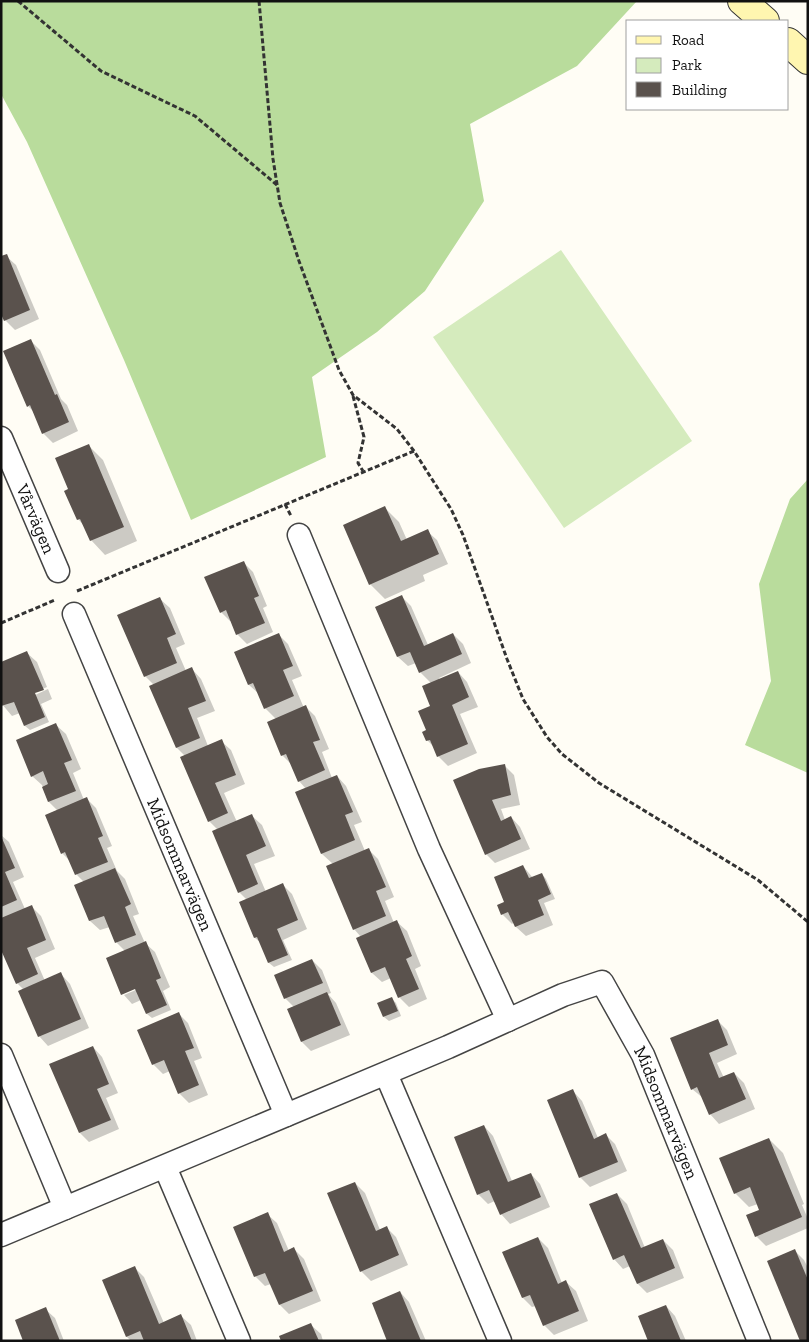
<svg xmlns="http://www.w3.org/2000/svg" width="809" height="1342" font-family="'Zilla Slab',serif">
<rect width="100%" height="100%" fill="#fffdf5"/>
<!-- green -->
<polygon fill="#d5ebbd" points="561,250 692,441 564,528 433,337"/>
<!-- forest -->
<g fill="#b9dc9c">
<polygon points="1,1 637,1 577,66 470,124 484,201 425,291 377,332 312,377 326,457 191,520 124,360 27,142 1,94"/>
<polygon points="808,479 808,773 745,745 771,681 759,584 790,499"/>
</g>
<!-- shadow -->
<g fill="#0003">
<polygon points="6,256 16,265 39,319 15,330 5,320"/>
<polygon points="31,341 40,350 61,399 67,405 78,431 53,443 43,433 34,412 28,406"/>
<polygon points="88,445 103,460 137,541 105,555 91,540 85,527 78,519 70,490"/>
<polygon points="385,508 399,522 407,540 427,531 437,540 448,564 423,575 425,581 385,599 370,584"/>
<polygon points="243,562 253,572 267,606 263,608 273,632 247,644 237,634 232,621 230,621 221,612"/>
<polygon points="401,596 411,606 428,645 453,634 463,644 471,663 439,678 440,680 458,672 467,682 478,707 460,714 477,753 448,766 438,756 435,748 427,740 432,707 431,683 420,672 416,663 408,666 398,657 376,608"/>
<polygon points="160,599 170,608 185,644 176,648 186,671 192,669 201,679 215,711 197,718 208,746 221,741 231,750 245,784 224,793 237,822 252,816 262,825 275,856 254,864 266,892 283,885 292,894 307,929 283,940 292,960 274,967 269,963 261,943 255,938 241,903 247,900 239,892 218,830 209,821 185,756 177,748 151,686 154,685 145,676"/>
<polygon points="279,635 288,644 302,676 292,680 304,708 306,707 315,716 329,749 322,752 332,778 337,776 346,786 362,822 354,825 365,851 368,849 378,859 394,897 385,901 394,923 397,922 407,931 421,966 415,969 427,999 409,1007 399,997 391,978 382,982 372,973 358,938 361,937 354,929 333,864 322,854 297,793 306,789 299,781 292,765 282,755 276,719 265,708 259,694 249,685 236,653"/>
<polygon points="27,653 37,662 47,687 33,693 35,695 48,689 52,699 41,704 49,722 30,730 25,726 20,713 12,716 1,703"/>
<polygon points="56,725 66,734 81,769 73,773 84,800 87,799 96,808 112,846 107,848 117,871 125,879 139,914 133,916 145,943 155,952 170,987 163,991 171,1010 152,1018 147,1014 141,1000 132,1004 124,995 138,989 125,951 117,943 110,927 100,930 90,921 76,886 84,882 77,875 71,862 62,853 58,811 49,802 42,785 32,776"/>
<polygon points="504,765 514,775 520,805 501,809 505,820 511,817 520,827 530,849 495,863 486,854 455,781"/>
<polygon points="1,835 9,842 24,877 13,882 25,909 31,906 41,916 55,949 35,958 45,981 61,974 70,984 89,1028 48,1046 39,1036 24,990 17,983 1,947"/>
<polygon points="523,866 533,878 542,874 546,879 555,899 544,903 553,925 526,936 516,927 514,922 512,924 502,914 506,902"/>
<polygon points="312,960 322,970 331,993 328,994 336,1003 350,1035 311,1051 302,1042 294,1007 285,998 276,975"/>
<polygon points="391,998 396,1003 401,1016 389,1021 384,1017"/>
<polygon points="178,1013 188,1023 202,1058 194,1061 208,1095 189,1103 179,1093 170,1071 163,1074 153,1064"/>
<polygon points="717,1020 727,1030 737,1054 717,1063 724,1078 734,1073 744,1083 755,1109 719,1124 710,1114 703,1098 692,1089"/>
<polygon points="93,1047 102,1057 118,1093 106,1098 119,1129 89,1142 80,1133"/>
<polygon points="573,1091 582,1101 598,1138 606,1135 615,1144 627,1171 590,1187 580,1177"/>
<polygon points="484,1126 493,1136 512,1181 531,1174 540,1184 550,1207 510,1224 501,1214 495,1201 488,1204 478,1194"/>
<polygon points="769,1139 783,1153 804,1204 802,1205 808,1219 808,1228 766,1246 756,1236 761,1211 758,1204 749,1207 735,1193"/>
<polygon points="355,1183 365,1193 380,1230 387,1228 396,1237 408,1265 371,1281 361,1271"/>
<polygon points="617,1194 627,1204 645,1248 663,1240 673,1250 684,1278 647,1293 638,1284 630,1266 623,1269 614,1259"/>
<polygon points="267,1214 277,1223 289,1251 294,1249 304,1259 321,1301 289,1314 280,1305 271,1284 265,1286 255,1276"/>
<polygon points="538,1238 548,1248 562,1283 566,1282 576,1291 588,1321 554,1335 544,1325 536,1306 532,1307 523,1298 504,1253"/>
<polygon points="795,1251 804,1260 808,1268 808,1341"/>
<polygon points="135,1268 144,1277 164,1323 181,1316 191,1325 197,1341 131,1341 127,1337"/>
<polygon points="400,1292 409,1302 426,1341 389,1341"/>
<polygon points="666,1306 675,1316 686,1341 650,1341"/>
<polygon points="45,1309 55,1318 64,1341 25,1341"/>
<polygon points="311,1325 321,1334 323,1341 282,1341"/>
</g>
<!-- building -->
<g fill="#5a524d">
<polygon points="7,254 30,310 4,321 1,314 1,256"/>
<polygon points="31,339 55,395 57,394 69,422 42,434 30,405 27,407 3,351"/>
<polygon points="89,444 124,527 90,541 80,519 77,520 64,491 68,489 55,458"/>
<polygon points="385,506 401,541 428,529 439,554 369,585 343,525"/>
<polygon points="244,561 259,596 254,598 265,623 236,635 226,610 220,613 204,577"/>
<polygon points="402,595 424,646 453,633 462,654 419,673 410,652 397,657 375,607"/>
<polygon points="160,597 176,634 167,638 177,663 144,677 117,615"/>
<polygon points="279,633 293,666 283,670 294,696 264,709 253,683 248,685 234,652"/>
<polygon points="27,651 44,690 35,693 45,717 24,726 14,702 1,706 1,662"/>
<polygon points="192,667 206,701 188,708 200,738 176,748 149,686"/>
<polygon points="458,671 469,697 452,705 468,744 437,757 430,740 426,741 422,732 426,730 418,711 430,706 422,686"/>
<polygon points="306,705 320,740 313,742 325,770 298,782 286,754 281,756 267,722"/>
<polygon points="56,723 72,760 64,763 76,791 48,802 42,787 48,784 43,771 31,777 16,740"/>
<polygon points="222,739 236,775 215,783 228,813 208,822 180,757"/>
<polygon points="505,764 511,795 492,800 501,821 511,816 521,839 485,855 453,780 479,769"/>
<polygon points="337,775 353,812 345,815 355,840 321,854 295,792"/>
<polygon points="87,797 103,836 98,838 108,862 75,875 65,852 61,854 45,815"/>
<polygon points="252,814 266,846 246,855 258,884 238,893 212,831"/>
<polygon points="1,836 15,868 5,872 17,900 1,907"/>
<polygon points="369,848 386,887 376,891 386,916 353,930 326,866"/>
<polygon points="523,865 529,878 542,873 551,894 538,900 544,915 515,927 508,912 501,915 497,905 504,902 494,877"/>
<polygon points="115,868 131,904 125,907 136,935 115,943 104,916 89,921 74,885"/>
<polygon points="283,883 298,920 277,929 288,955 268,963 257,937 254,938 239,902"/>
<polygon points="32,905 46,940 27,948 38,974 16,984 1,950 1,918"/>
<polygon points="397,920 412,956 406,959 419,989 398,998 385,967 371,973 356,938"/>
<polygon points="146,941 161,978 156,980 167,1005 146,1014 135,989 121,995 106,958"/>
<polygon points="312,959 323,983 284,999 274,975"/>
<polygon points="61,972 81,1019 38,1037 18,991"/>
<polygon points="327,992 341,1025 301,1042 287,1009"/>
<polygon points="392,997 398,1011 383,1017 377,1003"/>
<polygon points="179,1012 194,1048 185,1051 199,1085 178,1094 164,1060 152,1065 137,1030"/>
<polygon points="718,1019 728,1045 709,1053 719,1078 734,1072 746,1099 709,1115 697,1087 691,1090 670,1038"/>
<polygon points="93,1046 109,1084 97,1089 111,1120 79,1133 49,1064"/>
<polygon points="573,1089 594,1139 606,1133 618,1162 579,1178 547,1100"/>
<polygon points="484,1125 508,1182 531,1173 541,1197 500,1215 489,1190 477,1195 454,1137"/>
<polygon points="769,1138 802,1217 755,1237 746,1215 759,1210 750,1187 734,1194 719,1158"/>
<polygon points="355,1182 376,1231 387,1226 399,1255 360,1272 327,1193"/>
<polygon points="617,1193 641,1248 663,1239 675,1268 637,1284 624,1255 613,1260 589,1204"/>
<polygon points="268,1212 284,1252 294,1247 313,1291 279,1305 265,1273 254,1277 233,1227"/>
<polygon points="538,1237 558,1284 566,1280 579,1311 543,1326 530,1295 522,1298 502,1252"/>
<polygon points="795,1249 808,1280 808,1341 800,1341 767,1261"/>
<polygon points="135,1266 159,1324 181,1314 192,1341 144,1341 140,1331 126,1337 102,1280"/>
<polygon points="400,1291 421,1341 387,1341 372,1303"/>
<polygon points="666,1305 681,1341 648,1341 638,1316"/>
<polygon points="46,1307 60,1341 23,1341 15,1320"/>
<polygon points="311,1323 319,1341 281,1341 279,1336"/>
</g>
<g fill="none" stroke-linecap="round" stroke-linejoin="round">
<!-- minor casing -->
<g stroke="#444" stroke-width="25">
<g id="minor">
<path id="s1" d="M 1,438 L 58,571"/>
<polyline points="299,535 429,849 508,1020"/>
<path id="s2" d="M 74,614 L 286,1115"/>
<polyline points="1,1055 65,1208"/>
<polyline points="386,1074 500,1341"/>
<polyline points="165,1167 239,1341"/>
<path id="s3" d="M 1,1235 L 448,1047 L 563,995 L 602,982 L 643,1055 L 759,1341"/>
</g>
</g>
<!-- secondary casing -->
<g stroke="#333" stroke-width="30">
<g id="secondary">
<polyline points="742,1 765,21"/>
<polyline points="788,42 808,60"/>
</g>
</g>
<!-- path -->
<g stroke="#333" stroke-width="3" stroke-dasharray="5 2.5" stroke-linecap="butt">
<polyline points="18,1 101,71 195,116 277,185"/>
<polyline points="259,1 273,159 280,203 299,261 339,370 353,395 397,429 414,451 451,509 463,535 507,659 523,699 547,737 562,754 599,783 758,880 808,922"/>
<polyline points="353,396 364,437 358,463 363,471"/>
<polyline points="285,504 291,516"/>
<polyline points="77,591 414,451"/>
<polyline points="1,623 55,600"/>
</g>
<!-- minor -->
<use href="#minor" stroke="#fff" stroke-width="22"/>
<!-- secondary -->
<use href="#secondary" stroke="#fff6b0" stroke-width="28"/>
</g>
<g text-anchor="middle" stroke-width="5" stroke-linejoin="round" paint-order="stroke">
<!-- street labels -->
<g font-size="18" fill="#111" stroke="#fff">
<text dy="6" stroke="none"><textPath href="#s1" startOffset="88">Vårvägen</textPath></text>
<text dy="6" stroke="none"><textPath href="#s2" startOffset="272">Midsommarvägen</textPath></text>
<text dy="6" stroke="none"><textPath href="#s3" startOffset="798">Midsommarvägen</textPath></text>
</g>
</g>
<!-- border -->
<rect width="809" height="1342" fill="none" stroke="#111111" stroke-width="5"/>
<!-- legend -->
<rect x="626" y="20" width="162" height="90" fill="#ffffff" stroke="#a0a0a0"/>
<rect x="636" y="36" width="25" height="8" fill="#fff6b0" stroke="#a0a0a0"/>
<text x="672" y="45" font-size="15" fill="#111111">Road</text>
<rect x="636" y="58" width="25" height="15" fill="#d5ebbd" stroke="#a0a0a0"/>
<text x="672" y="70" font-size="15" fill="#111111">Park</text>
<rect x="636" y="82" width="25" height="15" fill="#5a524d" stroke="#a0a0a0"/>
<text x="672" y="95" font-size="15" fill="#111111">Building</text>
</svg>
